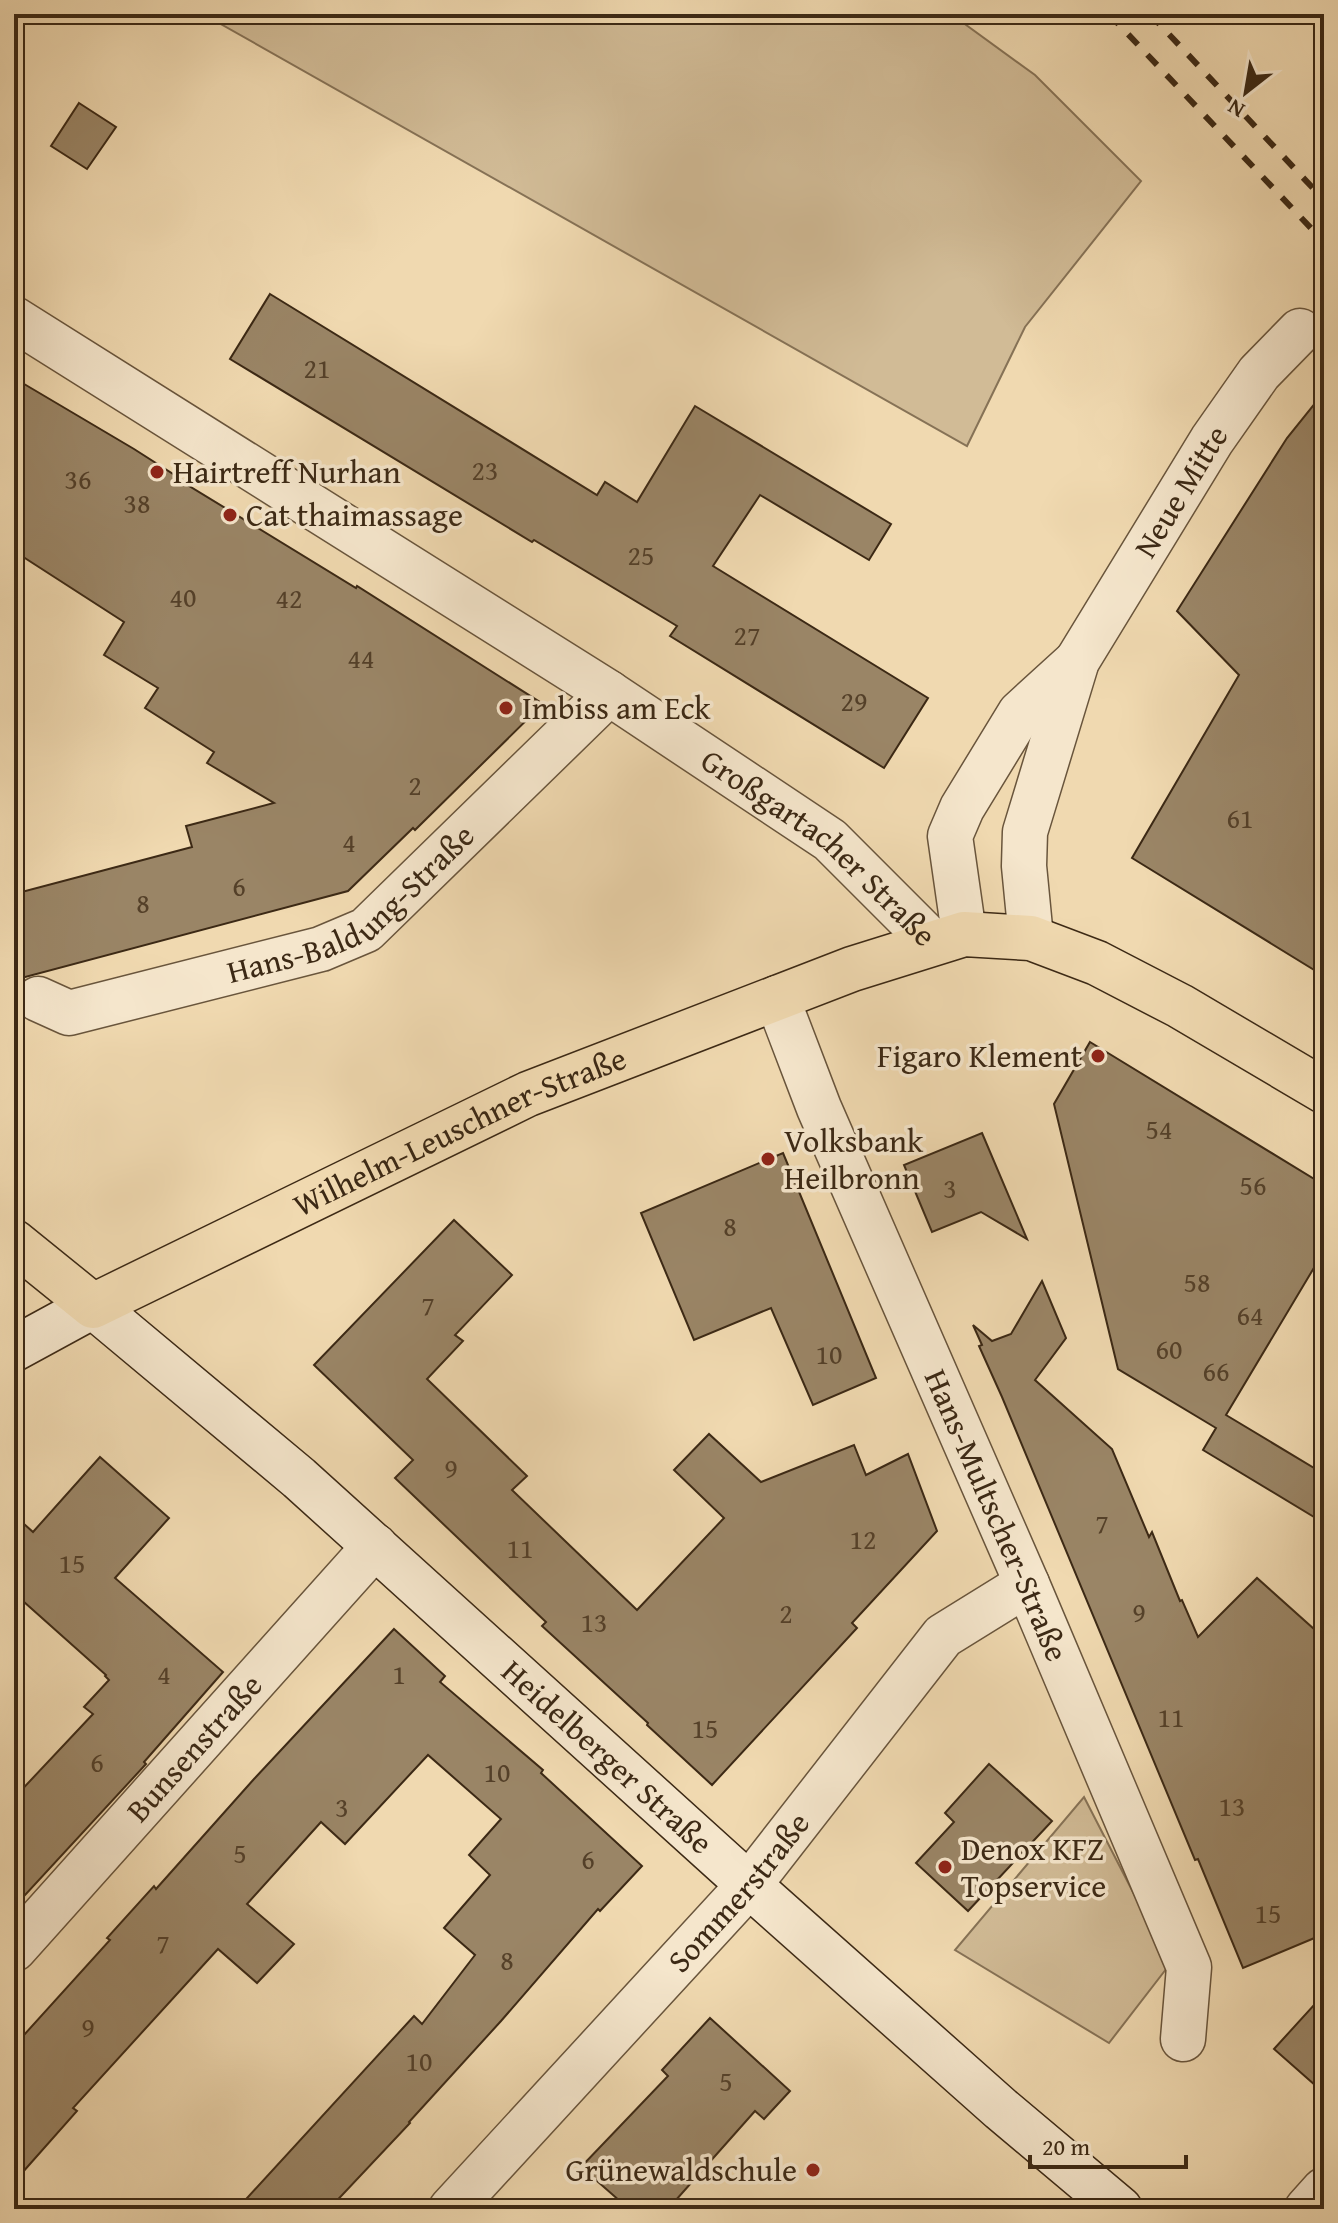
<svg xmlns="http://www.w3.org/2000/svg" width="1338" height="2223" font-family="'Gentium Book Plus',serif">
<rect width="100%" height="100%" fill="#f0d9b0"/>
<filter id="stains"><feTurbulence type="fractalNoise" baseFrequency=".0025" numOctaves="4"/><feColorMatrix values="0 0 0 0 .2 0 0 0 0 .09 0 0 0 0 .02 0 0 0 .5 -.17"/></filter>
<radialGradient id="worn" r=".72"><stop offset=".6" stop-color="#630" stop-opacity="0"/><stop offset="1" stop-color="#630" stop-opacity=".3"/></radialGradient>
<!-- green -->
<g fill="#d1bb96" stroke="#867256" stroke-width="2">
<polygon points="203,14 951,14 1035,75 1141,181 1025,327 967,446"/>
<polygon points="1084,1797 1170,1964 1109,2043 955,1950"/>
</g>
<!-- building -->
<g fill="#9a8566" stroke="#3c2915" stroke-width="2">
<polygon points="79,103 116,127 87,169 51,146"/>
<polygon points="270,294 597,495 605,482 637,502 695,406 891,524 869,560 760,495 713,566 928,698 884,768 670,636 677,626 534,540 532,542 230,359"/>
<polygon points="14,378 134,449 187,483 186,484 356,588 357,586 543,704 415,830 413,828 348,891 14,980 14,894 192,847 186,826 274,803 207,763 214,752 145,708 158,688 104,655 124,622 14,551"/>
<polygon points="1324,392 1324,976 1132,858 1239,675 1177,611 1287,438"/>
<polygon points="1090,1042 1324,1185 1324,1251 1226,1415 1324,1474 1324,1523 1203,1450 1216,1428 1118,1369 1054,1104"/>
<polygon points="982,1133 1027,1239 981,1212 932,1232 904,1165"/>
<polygon points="783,1153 876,1378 813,1405 771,1308 694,1340 641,1213"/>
<polygon points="454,1220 512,1275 455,1335 463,1341 427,1379 527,1476 512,1490 637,1610 724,1518 674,1470 709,1434 761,1482 854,1445 866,1475 908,1454 937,1531 852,1623 857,1628 712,1785 647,1725 648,1723 542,1626 546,1622 395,1478 413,1460 314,1365"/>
<polygon points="1042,1281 1066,1338 1035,1380 1112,1449 1149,1537 1152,1532 1180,1601 1182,1600 1198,1637 1257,1578 1324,1638 1324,1934 1243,1968 1198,1859 1195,1860 1002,1397 979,1346 982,1345 973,1325 992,1341 1011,1334"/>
<polygon points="100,1457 169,1518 115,1578 223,1672 144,1762 146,1764 14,1907 14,1798 93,1714 84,1707 109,1680 105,1676 106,1675 14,1593 14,1515 33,1532"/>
<polygon points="394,1629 445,1676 440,1682 543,1770 541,1773 642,1866 600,1911 598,1909 501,2021 409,2122 410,2123 329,2209 237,2209 414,2016 422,2024 475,1955 444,1928 490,1875 469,1855 501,1819 428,1755 345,1844 321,1822 247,1904 294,1944 257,1983 218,1949 73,2108 77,2111 14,2182 14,2046 110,1940 107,1938 154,1886 156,1889 254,1779"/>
<polygon points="989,1764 1052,1821 968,1911 916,1863 954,1822 945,1813"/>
<polygon points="1324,1994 1324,2093 1274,2049"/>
<polygon points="710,2018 790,2091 764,2119 755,2111 668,2209 629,2209 581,2167 668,2076 662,2070"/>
</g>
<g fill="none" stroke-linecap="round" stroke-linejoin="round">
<!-- minor casing -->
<g stroke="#69553c" stroke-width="47">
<g id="minor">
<path id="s1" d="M 14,319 L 609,693 L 830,840 L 932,942"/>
<path id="s2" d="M 777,998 L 819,1108 L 1027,1584 L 1189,1967 L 1183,2039"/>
<path id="s3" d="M 38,999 L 69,1013 L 321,949 L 366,930 L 609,693"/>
<path id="s4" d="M 14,1949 L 375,1546"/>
<path id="s5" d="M 451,2209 L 749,1885 L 943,1636 L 1027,1584"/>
<polyline points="1307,2209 1324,2190"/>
</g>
</g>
<!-- tertiary casing -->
<g stroke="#69553c" stroke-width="47">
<g id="tertiary">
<polyline points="964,934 950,836 962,808 1020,713 1077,661"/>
<path id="s6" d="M 1031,938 L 1024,866 L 1025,832 L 1077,661 L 1212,440 L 1259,373 L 1300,331"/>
</g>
</g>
<!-- secondary casing -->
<g stroke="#3c2915" stroke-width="47">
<g id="secondary">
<path id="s7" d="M 14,1349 L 93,1306 L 299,1478 L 749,1885 L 1001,2109 L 1120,2209"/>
</g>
</g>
<!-- primary casing -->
<g stroke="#3c2915" stroke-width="47">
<g id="primary">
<path id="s8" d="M 14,1242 L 93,1306 L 528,1094 L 852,969 L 964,934 L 1031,938 L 1097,963 L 1180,1006 L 1324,1091"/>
</g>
</g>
<!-- minor -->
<use href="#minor" stroke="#f5e6cc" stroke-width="44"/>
<!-- tertiary -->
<use href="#tertiary" stroke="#f5e6cc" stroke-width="44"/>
<!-- secondary -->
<use href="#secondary" stroke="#f5e6cc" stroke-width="44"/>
<!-- primary -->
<use href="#primary" stroke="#f0d9b0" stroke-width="44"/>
<!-- rail -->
<g stroke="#3c2915" stroke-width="6" stroke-dasharray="14 14" stroke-linecap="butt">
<polyline points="1109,14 1324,242"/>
<polyline points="1150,14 1324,200"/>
</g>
</g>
<!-- markers -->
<g fill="#8f2418" stroke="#f5e6cc" stroke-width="3">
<circle cx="157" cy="472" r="8"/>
<circle cx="230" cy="515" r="8"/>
<circle cx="506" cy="708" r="8"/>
<circle cx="1098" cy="1056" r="8"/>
<circle cx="768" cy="1159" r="8"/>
<circle cx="945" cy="1867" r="8"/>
<circle cx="813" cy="2170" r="8"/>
</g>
<g text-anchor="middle" stroke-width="7" stroke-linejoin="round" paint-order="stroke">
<!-- number labels -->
<g font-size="28" fill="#544029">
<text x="317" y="378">21</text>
<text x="485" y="480">23</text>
<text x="78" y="489">36</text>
<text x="137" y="513">38</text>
<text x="641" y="565">25</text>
<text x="183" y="607">40</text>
<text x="289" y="608">42</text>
<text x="747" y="645">27</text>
<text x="361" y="668">44</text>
<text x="854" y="711">29</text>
<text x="415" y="795">2</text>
<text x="1240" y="828">61</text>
<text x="349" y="852">4</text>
<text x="239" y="896">6</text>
<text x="143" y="913">8</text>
<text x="1159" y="1139">54</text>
<text x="1253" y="1195">56</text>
<text x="950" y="1198">3</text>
<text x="730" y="1236">8</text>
<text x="1197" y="1292">58</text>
<text x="428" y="1315">7</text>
<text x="1250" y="1325">64</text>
<text x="1169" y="1359">60</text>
<text x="829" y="1364">10</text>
<text x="1216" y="1381">66</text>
<text x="451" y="1478">9</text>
<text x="1102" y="1533">7</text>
<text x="863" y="1549">12</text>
<text x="520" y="1558">11</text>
<text x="72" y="1573">15</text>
<text x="1139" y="1622">9</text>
<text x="786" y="1623">2</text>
<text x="594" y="1632">13</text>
<text x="164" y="1684">4</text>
<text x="399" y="1684">1</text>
<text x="1171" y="1727">11</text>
<text x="705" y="1738">15</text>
<text x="97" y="1772">6</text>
<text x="497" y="1782">10</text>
<text x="1232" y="1816">13</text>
<text x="342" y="1817">3</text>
<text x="240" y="1863">5</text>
<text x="588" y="1869">6</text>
<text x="1268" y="1923">15</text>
<text x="163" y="1953">7</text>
<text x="507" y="1970">8</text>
<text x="88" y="2037">9</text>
<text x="419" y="2071">10</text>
<text x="726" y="2091">5</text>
</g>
<!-- poi labels -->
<g font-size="32" fill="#3c2915" stroke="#f5e6cc" text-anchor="start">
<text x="173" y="483">Hairtreff Nurhan</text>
<text x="246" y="526">Cat thaimassage</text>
<text x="522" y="719">Imbiss am Eck</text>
<text x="1082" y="1067" text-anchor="end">Figaro Klement</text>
<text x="784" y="1152">Volksbank<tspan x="784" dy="37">Heilbronn</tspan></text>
<text x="961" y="1860">Denox KFZ<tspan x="961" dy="37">Topservice</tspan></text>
<text x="797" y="2181" text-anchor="end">Grünewaldschule</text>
</g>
<!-- street labels -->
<g font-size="32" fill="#3c2915" stroke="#f5e6cc">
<text dy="11" stroke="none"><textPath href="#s6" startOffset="484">Neue Mitte</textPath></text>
<text dy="11" stroke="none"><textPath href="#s1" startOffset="964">Großgartacher Straße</textPath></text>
<text dy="11" stroke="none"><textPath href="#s3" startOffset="342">Hans-Baldung-Straße</textPath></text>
<text dy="11" stroke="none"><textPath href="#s8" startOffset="508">Wilhelm-Leuschner-Straße</textPath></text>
<text dy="11" stroke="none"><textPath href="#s2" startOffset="562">Hans-Multscher-Straße</textPath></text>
<text dy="11" stroke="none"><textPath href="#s4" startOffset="270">Bunsenstraße</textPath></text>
<text dy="11" stroke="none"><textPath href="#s7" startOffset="774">Heidelberger Straße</textPath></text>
<text dy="11" stroke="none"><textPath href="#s5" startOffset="428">Sommerstraße</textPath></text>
</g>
</g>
<!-- margin -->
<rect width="1338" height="2223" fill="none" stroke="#f0d9b0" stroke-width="48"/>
<rect x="16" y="16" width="1306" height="2191" fill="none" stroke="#3c2915" stroke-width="4"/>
<rect x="24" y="24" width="1290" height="2175" fill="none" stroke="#3c2915" stroke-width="2"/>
<!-- north arrow -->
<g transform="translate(1246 92) rotate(211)" stroke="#f5e6cc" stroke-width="6" paint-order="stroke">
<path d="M0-6L14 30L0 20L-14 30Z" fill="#3c2915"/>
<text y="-12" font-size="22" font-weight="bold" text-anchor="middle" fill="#3c2915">N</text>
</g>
<!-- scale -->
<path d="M1030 2155v12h156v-12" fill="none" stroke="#3c2915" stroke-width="4"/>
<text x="1042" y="2155" font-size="24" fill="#3c2915" stroke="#f5e6cc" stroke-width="6" paint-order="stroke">20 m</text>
<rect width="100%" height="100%" filter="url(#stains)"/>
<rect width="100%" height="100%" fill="url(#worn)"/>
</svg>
